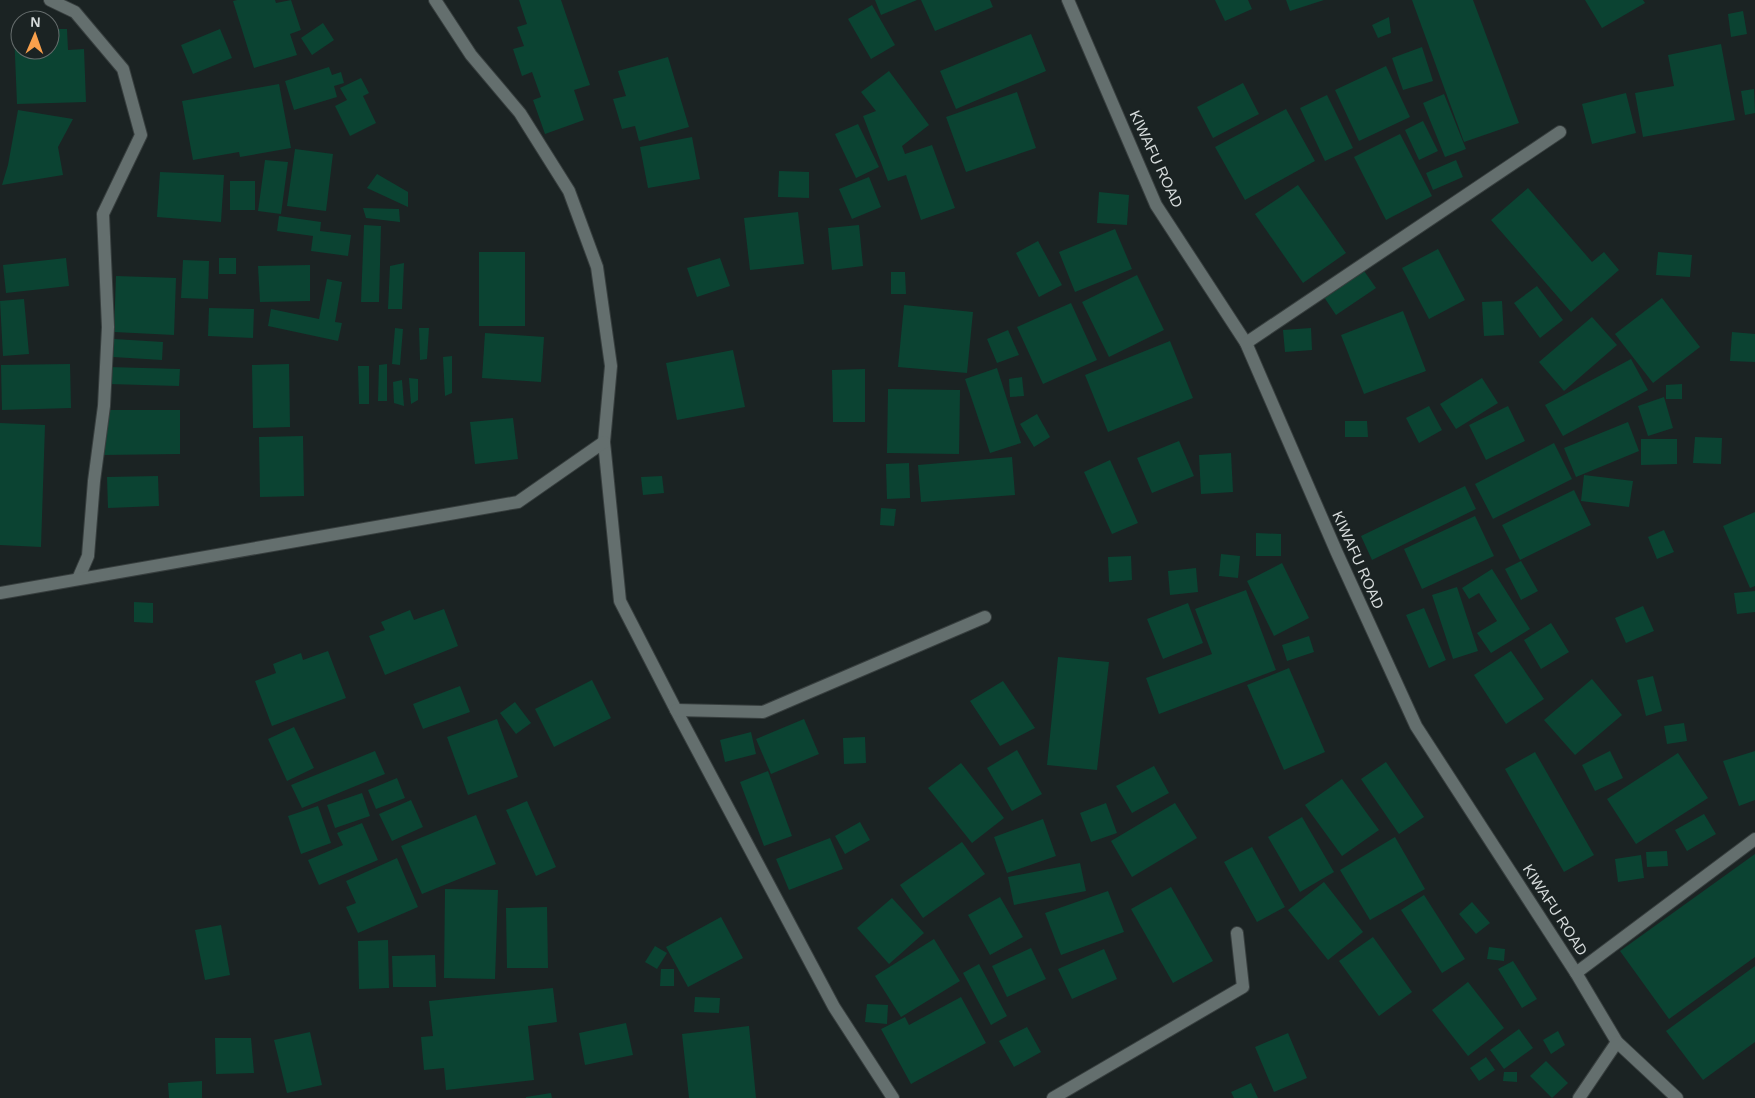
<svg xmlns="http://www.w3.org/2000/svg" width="1755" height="1098" font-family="Helvetica,sans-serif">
<rect width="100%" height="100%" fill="#1b2323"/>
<!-- building -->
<g fill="#0b4332">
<polygon points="237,0 275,0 276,3 291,0 301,30 290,34 297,55 254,68 233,1"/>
<polygon points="519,0 561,0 590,85 574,90 584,120 545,134 533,100 541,97 532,72 522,76 513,49 524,46 517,27 527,24"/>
<polygon points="875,0 917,0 881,15"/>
<polygon points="921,0 990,0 993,7 935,31"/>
<polygon points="1215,0 1248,0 1252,9 1225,21"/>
<polygon points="1286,0 1324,0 1290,11"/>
<polygon points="1412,0 1473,0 1519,123 1464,142"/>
<polygon points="1585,0 1643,0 1645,3 1602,28"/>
<polygon points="872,5 895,45 871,59 848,19"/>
<polygon points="1743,11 1747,34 1731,37 1728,14"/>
<polygon points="1389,17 1391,33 1378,38 1372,25"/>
<polygon points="323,23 334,40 312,55 301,38"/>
<polygon points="50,29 67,29 68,50 84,49 86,102 17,104 14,31 20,30 20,50 50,50"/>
<polygon points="220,29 232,58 193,74 181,45"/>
<polygon points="1031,34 1046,71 956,109 940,71"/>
<polygon points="1721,44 1735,120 1643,137 1635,93 1674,86 1668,55"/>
<polygon points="1422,47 1433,81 1403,90 1392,58"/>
<polygon points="668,57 689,127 639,141 635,126 622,129 613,99 626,96 618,71"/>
<polygon points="1386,66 1410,117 1359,141 1335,90"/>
<polygon points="329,67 332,75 341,72 344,83 334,86 337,97 294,110 285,81"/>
<polygon points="889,71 929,125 902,146 905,154 932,145 955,208 921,220 906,175 888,181 863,116 876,111 861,92"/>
<polygon points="361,78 369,93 363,96 376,123 350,136 335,106 347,100 340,88"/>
<polygon points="1243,83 1259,114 1213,138 1197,107"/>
<polygon points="279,84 291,148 240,157 239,152 193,160 182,101"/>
<polygon points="1754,89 1755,113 1745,115 1741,91"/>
<polygon points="1017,92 1036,148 966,172 946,117"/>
<polygon points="1626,93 1636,133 1592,144 1582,104"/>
<polygon points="1444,94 1466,149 1445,157 1423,103"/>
<polygon points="1327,95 1353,148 1325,161 1300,108"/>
<polygon points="1286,109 1315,161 1245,200 1215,147"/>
<polygon points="18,110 73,119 58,147 63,175 2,185 8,165"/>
<polygon points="1423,121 1438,151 1419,160 1405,130"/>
<polygon points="858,124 879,167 856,178 835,134"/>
<polygon points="1400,134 1432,196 1386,220 1354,157"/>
<polygon points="692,137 700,179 648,188 640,147"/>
<polygon points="295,149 333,154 326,211 287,206"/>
<polygon points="265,160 288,162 281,214 258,211"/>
<polygon points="1456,160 1463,177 1433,190 1426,173"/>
<polygon points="779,171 809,172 809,198 778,197"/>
<polygon points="160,172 224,175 221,222 157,217"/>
<polygon points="377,174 408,192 408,207 367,188"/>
<polygon points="869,177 881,207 852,219 839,189"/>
<rect x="230" y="181" width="25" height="29"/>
<polygon points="1298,185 1346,253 1303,283 1255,214"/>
<polygon points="1528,188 1592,262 1604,252 1619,270 1571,312 1491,220"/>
<polygon points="1099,192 1129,195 1127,225 1097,223"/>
<polygon points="363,208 399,209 400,222 366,218"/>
<polygon points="798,212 804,264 750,270 744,218"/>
<polygon points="279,216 321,222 320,231 351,235 348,256 311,251 313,236 277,231"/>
<polygon points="364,225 381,226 379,302 361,302"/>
<polygon points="859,225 863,266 832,270 828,228"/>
<polygon points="1115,229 1132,269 1075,292 1059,252"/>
<polygon points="1038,241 1062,285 1039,297 1016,253"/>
<polygon points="1438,249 1465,300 1429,319 1402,268"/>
<rect x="479" y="252" width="46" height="74"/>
<polygon points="1658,252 1692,255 1690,277 1656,275"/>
<polygon points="66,258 69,286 6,293 3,265"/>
<rect x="219" y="258" width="17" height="16"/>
<polygon points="720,258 730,286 697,297 687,268"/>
<polygon points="183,260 209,261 208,299 181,298"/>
<polygon points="404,263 402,309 388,309 390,266"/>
<polygon points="310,265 310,301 260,302 258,266"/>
<polygon points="1362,268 1376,288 1336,315 1322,294"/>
<polygon points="891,272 905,272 906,294 891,294"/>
<polygon points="1137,275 1164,330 1109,357 1082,302"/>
<polygon points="116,276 176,278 174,335 114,332"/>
<polygon points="327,279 342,282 335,322 342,323 338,341 268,326 271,309 319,319"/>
<polygon points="1537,286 1563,320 1540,338 1514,303"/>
<polygon points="1662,298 1700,347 1653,383 1615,334"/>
<polygon points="24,299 29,354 3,356 0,301"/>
<polygon points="1502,301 1504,335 1484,336 1482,302"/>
<polygon points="1071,303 1097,360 1043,384 1017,327"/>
<polygon points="904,305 973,312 967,373 898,367"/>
<polygon points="209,308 254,309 253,338 208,336"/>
<polygon points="1403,311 1426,371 1364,394 1341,335"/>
<polygon points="1592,317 1617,345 1564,391 1539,362"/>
<polygon points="395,328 403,329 400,365 392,364"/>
<polygon points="419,328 429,328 427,359 420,360"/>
<polygon points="1311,328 1312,350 1285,352 1283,330"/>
<polygon points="1008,330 1019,355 997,363 987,339"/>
<polygon points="1732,332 1755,334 1755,362 1730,361"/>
<polygon points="485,333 544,337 541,382 482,378"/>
<polygon points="114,339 163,342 162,360 113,357"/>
<polygon points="1170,341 1193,398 1108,432 1085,375"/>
<polygon points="733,350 745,407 677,420 666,363"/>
<polygon points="452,356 452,393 445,396 443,357"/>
<polygon points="1631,359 1648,390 1563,436 1545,405"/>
<polygon points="70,364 71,408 2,410 1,365"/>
<polygon points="289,364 290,427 253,428 252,365"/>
<polygon points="387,364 387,401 378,401 379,365"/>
<polygon points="358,366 369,366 369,404 359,404"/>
<polygon points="108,367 180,369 179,386 108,384"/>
<polygon points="997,368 1021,443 990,453 965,379"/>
<polygon points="865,369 865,422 833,422 832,370"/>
<polygon points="1022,377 1024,396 1010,397 1009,379"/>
<polygon points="409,378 418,379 418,400 411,404"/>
<polygon points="1482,378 1498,403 1456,429 1440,404"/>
<polygon points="402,380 404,406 394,403 393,382"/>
<polygon points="1682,384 1682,399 1666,399 1666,385"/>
<polygon points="888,389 960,390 959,454 887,453"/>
<polygon points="1664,397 1673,428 1648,436 1638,406"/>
<polygon points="1429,406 1442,430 1419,443 1406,418"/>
<polygon points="1508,406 1525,441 1486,460 1469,425"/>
<polygon points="102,410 180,410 180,454 102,455"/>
<polygon points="1037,414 1050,437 1034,447 1020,424"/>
<polygon points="513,418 518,459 475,464 470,422"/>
<polygon points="1345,421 1367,421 1368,437 1345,437"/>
<polygon points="1628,422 1639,451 1576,477 1564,448"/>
<polygon points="0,423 45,425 41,547 0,545"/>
<polygon points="303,436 304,496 260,497 259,437"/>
<polygon points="1695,437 1722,438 1721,464 1693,463"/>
<polygon points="1641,439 1677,439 1677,464 1641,465"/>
<polygon points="1179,441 1194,476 1152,493 1137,458"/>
<polygon points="1554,443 1572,479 1493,519 1475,484"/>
<polygon points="1231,453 1233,492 1201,494 1199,455"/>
<polygon points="1012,457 1015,495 921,502 918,465"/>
<polygon points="1110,460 1138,523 1112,534 1084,472"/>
<polygon points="909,463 910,498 887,499 886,464"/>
<polygon points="1584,475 1633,481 1629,507 1581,501"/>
<polygon points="158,476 159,506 108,508 107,477"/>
<polygon points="662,476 664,493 643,495 641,477"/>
<polygon points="1465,486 1476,509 1372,560 1361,536"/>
<polygon points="1574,490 1591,525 1520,560 1502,525"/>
<polygon points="881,508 896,509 894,526 880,525"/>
<polygon points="1755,512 1755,586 1750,588 1723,526"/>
<polygon points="1475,516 1494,556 1422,589 1404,549"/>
<polygon points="1664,530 1674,552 1657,559 1648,537"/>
<polygon points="1256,533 1281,534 1281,556 1256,556"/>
<polygon points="1221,554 1240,556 1238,578 1219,576"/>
<polygon points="1131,556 1132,580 1109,582 1108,557"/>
<polygon points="1521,561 1538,591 1521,600 1505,569"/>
<polygon points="1282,563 1309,618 1274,636 1247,581"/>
<polygon points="1196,568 1198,592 1170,595 1168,571"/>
<polygon points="1492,569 1530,629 1491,653 1477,633 1497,621 1479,593 1469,599 1462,588"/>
<polygon points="1457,587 1478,651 1453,659 1432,595"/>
<polygon points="1246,590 1276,670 1159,714 1146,678 1212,654 1195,609"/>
<polygon points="1755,591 1755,612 1737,614 1734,593"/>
<polygon points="134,602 153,603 153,623 134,622"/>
<polygon points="1188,603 1203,643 1163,659 1147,619"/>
<polygon points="1643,606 1654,631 1626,643 1615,618"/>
<polygon points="1424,608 1446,660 1429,668 1406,615"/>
<polygon points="444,609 458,646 385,675 369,636 385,630 381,622 410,610 414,620"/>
<polygon points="1551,623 1569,652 1541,669 1524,640"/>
<polygon points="1309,636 1314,652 1287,661 1282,645"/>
<polygon points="328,651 346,698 272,726 255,681 276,673 273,664 301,653 303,660"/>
<polygon points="1511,651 1544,699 1506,724 1474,675"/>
<polygon points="1058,657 1109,662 1097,770 1047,765"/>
<polygon points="1289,668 1325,752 1284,770 1247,685"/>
<polygon points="1653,676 1662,711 1646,716 1637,680"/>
<polygon points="1592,679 1622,715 1575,755 1544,720"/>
<polygon points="592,680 611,718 554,747 535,709"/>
<polygon points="1003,681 1035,728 1000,746 970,701"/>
<polygon points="460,686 470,712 423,729 413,704"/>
<polygon points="515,702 531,723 516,734 500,713"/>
<polygon points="497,719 518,777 468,795 447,737"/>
<polygon points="804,719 819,754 771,774 756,739"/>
<polygon points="1684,723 1687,741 1667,744 1664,726"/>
<polygon points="294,727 314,768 287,781 268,739"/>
<polygon points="751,732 756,754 725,762 720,740"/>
<polygon points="865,737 866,763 844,764 843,738"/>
<polygon points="1017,750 1042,794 1012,811 987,768"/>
<polygon points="375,751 385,774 302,808 291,785"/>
<polygon points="1610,751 1623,778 1595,791 1582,765"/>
<polygon points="1755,751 1755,800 1739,806 1723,761"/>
<polygon points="1535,752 1594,855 1564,872 1505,769"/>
<polygon points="1678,753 1708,798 1636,844 1607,799"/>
<polygon points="1386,762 1424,817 1399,834 1361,779"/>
<polygon points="961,763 1004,818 972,843 928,788"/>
<polygon points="1154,766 1169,793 1132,813 1116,786"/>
<polygon points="768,771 792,836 764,846 740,782"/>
<polygon points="397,778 405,798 376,809 368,790"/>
<polygon points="1342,779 1379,830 1342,856 1305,805"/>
<polygon points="362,793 370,816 335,828 327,805"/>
<polygon points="411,800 423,827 392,841 379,814"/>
<polygon points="527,801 556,867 536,876 506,810"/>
<polygon points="1106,803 1117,833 1091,842 1080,813"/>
<polygon points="1175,803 1197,838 1132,877 1111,841"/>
<polygon points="318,806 331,843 301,854 288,816"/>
<polygon points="1704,814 1716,834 1687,851 1675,830"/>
<polygon points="476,815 496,864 422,894 401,846"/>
<polygon points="1302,817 1334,872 1300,892 1268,837"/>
<polygon points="1043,819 1056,856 1007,873 994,837"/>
<polygon points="860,822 870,840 845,854 835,836"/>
<polygon points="362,823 378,860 319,885 308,860 343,845 337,833"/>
<polygon points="1395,837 1425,889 1370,920 1340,870"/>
<polygon points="830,838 843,869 789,890 776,859"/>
<polygon points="962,842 985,874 923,918 900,885"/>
<polygon points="1252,847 1285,907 1257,922 1224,862"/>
<polygon points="1667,851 1668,866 1647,867 1646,852"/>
<polygon points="1755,854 1755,957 1669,1019 1620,951"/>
<polygon points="1641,855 1644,878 1618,882 1615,859"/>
<polygon points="397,858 418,907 358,933 346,907 356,903 346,881"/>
<polygon points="1080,863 1086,891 1014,905 1008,877"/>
<polygon points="1324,882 1363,932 1328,960 1288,910"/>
<polygon points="1171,887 1213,961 1173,983 1131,909"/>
<polygon points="445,889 498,890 495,979 444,978"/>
<polygon points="1108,891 1124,932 1061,955 1045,913"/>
<polygon points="1424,895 1465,959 1442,973 1401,910"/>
<polygon points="1000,897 1023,937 990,955 968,915"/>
<polygon points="892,898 924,933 889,964 857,928"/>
<polygon points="1472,902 1490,923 1476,934 1459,914"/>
<polygon points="547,907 548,968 507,968 506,908"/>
<polygon points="721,917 743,958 688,987 666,947"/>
<polygon points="221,925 230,975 205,980 195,930"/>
<polygon points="1373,937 1412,992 1379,1016 1339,961"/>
<polygon points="934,939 960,981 901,1017 875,976"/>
<polygon points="388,940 389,988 359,989 358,941"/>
<polygon points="655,946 667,953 657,969 645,962"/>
<polygon points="1489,947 1505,949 1504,961 1487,959"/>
<polygon points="1031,948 1046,979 1007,997 992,966"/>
<polygon points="1104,949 1117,979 1072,999 1058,969"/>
<polygon points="435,955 436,987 393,987 392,956"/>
<polygon points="1513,961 1537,999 1522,1008 1498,969"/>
<polygon points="979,964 1007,1016 991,1025 963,973"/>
<polygon points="1755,966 1755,1042 1703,1080 1666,1031"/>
<polygon points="661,969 674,969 674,986 660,986"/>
<polygon points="1468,982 1504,1028 1468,1056 1432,1010"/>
<polygon points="553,988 557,1022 528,1026 534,1080 446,1090 444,1068 424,1070 421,1037 433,1036 429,1001"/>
<polygon points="695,997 720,998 719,1013 694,1012"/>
<polygon points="961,997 986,1043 911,1084 881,1029 905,1017 909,1025"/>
<polygon points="867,1004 888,1005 887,1024 865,1022"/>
<polygon points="626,1023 633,1055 585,1065 579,1033"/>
<polygon points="749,1026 756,1098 689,1098 682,1034"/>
<polygon points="1027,1027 1041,1052 1014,1067 999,1041"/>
<polygon points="1519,1029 1533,1048 1504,1069 1490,1050"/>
<polygon points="1558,1031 1565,1045 1551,1054 1543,1040"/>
<polygon points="310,1032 322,1085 287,1093 274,1040"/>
<polygon points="1288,1033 1307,1078 1274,1092 1255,1047"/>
<polygon points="215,1038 251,1038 254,1073 216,1074"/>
<polygon points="1486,1057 1495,1070 1479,1081 1470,1068"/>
<polygon points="1546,1061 1568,1083 1552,1098 1530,1076"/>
<polygon points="1504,1072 1517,1072 1517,1082 1503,1081"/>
<polygon points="202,1081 202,1098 169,1098 168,1083"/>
<polygon points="1251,1083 1258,1098 1234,1098 1231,1092"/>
<polygon points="551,1093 552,1098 526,1098 526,1097"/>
</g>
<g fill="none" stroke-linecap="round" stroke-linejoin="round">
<!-- minor casing -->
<g stroke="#373e3e" stroke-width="14">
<g id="minor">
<polyline points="50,0 75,12 123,69 141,135 103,214 108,327 104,406 94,481 88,556 78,579"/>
<polyline points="435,0 471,55 520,113 569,191 597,267 611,366 604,442 620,601 676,710 834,1007 893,1098"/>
<polyline points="1068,0 1156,205 1246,343 1337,553 1416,726 1576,973 1617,1042 1677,1098"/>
<polyline points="1246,343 1560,132"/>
<polyline points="0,593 518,502 604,442"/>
<polyline points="676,710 763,712 985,617"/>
<polyline points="1576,973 1755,839"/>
<polyline points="1053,1098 1243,987 1237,933"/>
<polyline points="1579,1098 1617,1042"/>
</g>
</g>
<!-- minor -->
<use href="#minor" stroke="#646f6e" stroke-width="12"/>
</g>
<g text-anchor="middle" stroke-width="4" stroke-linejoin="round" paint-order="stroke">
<!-- street labels -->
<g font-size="15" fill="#d6dbdb" stroke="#1b2323">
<text transform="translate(1156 159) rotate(65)" y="5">KIWAFU ROAD</text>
<text transform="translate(1358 560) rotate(66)" y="5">KIWAFU ROAD</text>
<text transform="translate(1555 910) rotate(57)" y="5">KIWAFU ROAD</text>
</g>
</g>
<!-- north arrow -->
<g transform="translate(35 35) rotate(2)"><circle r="24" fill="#1b2323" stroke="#666d6d"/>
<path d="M0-4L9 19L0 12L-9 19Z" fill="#f9a04c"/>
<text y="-8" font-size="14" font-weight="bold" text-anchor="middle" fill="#d6dbdb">N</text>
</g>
</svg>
